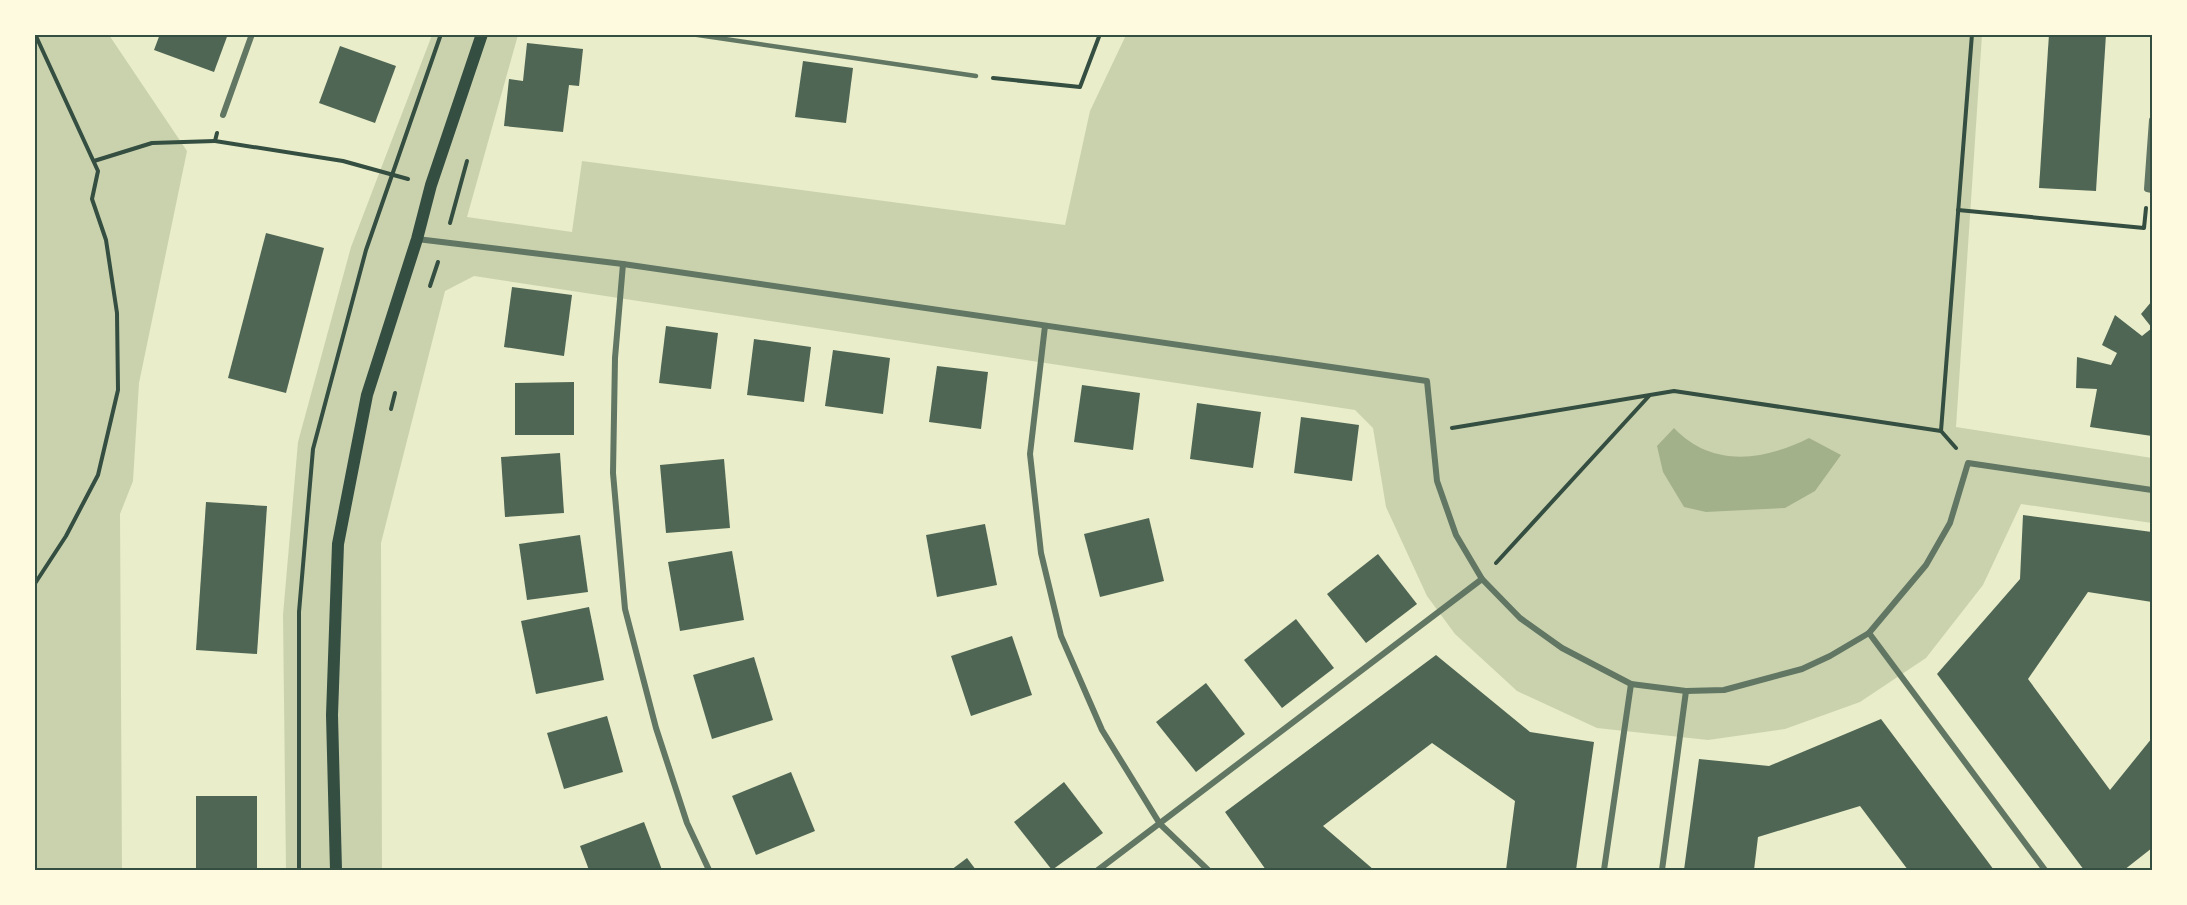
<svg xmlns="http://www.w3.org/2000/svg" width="2187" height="905" font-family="Signika,sans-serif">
<rect width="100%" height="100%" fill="#e9edc9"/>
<!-- green -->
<g fill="#cad2ad">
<polygon points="34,35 109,35 187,151 139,383 133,481 120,514 122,870 35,870"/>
<polygon points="432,35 518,35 467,217 572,232 582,161 1065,225 1090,111 1126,35 1982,35 1956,427 2152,458 2152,523 2021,504 1983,585 1926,658 1860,702 1785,729 1708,740 1597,728 1517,691 1455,634 1427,596 1386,507 1373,428 1355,410 474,276 445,291 381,543 382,870 286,870 283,615 298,442 351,247"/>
</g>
<!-- water -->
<path fill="#a3b18a" d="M 1674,428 C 1712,468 1763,461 1809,438 L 1841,455 L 1815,491 L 1785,508 L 1706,512 L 1684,507 L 1663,472 L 1657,446 Z"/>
<!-- building -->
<g fill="#4f6655">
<polygon points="160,34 228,34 214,72 154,50"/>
<polygon points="2049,34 2106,34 2096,191 2039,188"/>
<polygon points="527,43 583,49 579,86 569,85 563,132 504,126 509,79 523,81"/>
<polygon points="340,46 396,66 375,123 319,103"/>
<polygon points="803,61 853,68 846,123 795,117"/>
<polygon points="266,233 324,248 286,393 228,378"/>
<polygon points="512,287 572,295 564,356 504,347"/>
<polygon points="2152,301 2152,436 2090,427 2097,389 2076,388 2077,357 2111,365 2117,353 2102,345 2115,315 2142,336 2152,328 2141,314"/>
<polygon points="666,326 718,333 711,389 659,383"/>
<polygon points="754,339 811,347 804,402 747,395"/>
<polygon points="833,350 890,358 883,414 825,406"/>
<polygon points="937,366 988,372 981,429 929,422"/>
<polygon points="574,382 574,435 515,435 515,383"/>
<polygon points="1082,385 1140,393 1133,450 1074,442"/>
<polygon points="1197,403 1261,412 1253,468 1190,459"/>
<polygon points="1301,417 1359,425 1352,481 1294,473"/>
<polygon points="560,453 564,513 505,517 501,457"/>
<polygon points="724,459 730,528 666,533 660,465"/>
<polygon points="206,502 267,506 257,654 196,650"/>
<polygon points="2023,515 2152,532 2152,602 2088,592 2028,679 2110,790 2152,738 2152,848 2124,870 2084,870 1937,674 2020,579"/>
<polygon points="1149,518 1164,581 1100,597 1084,534"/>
<polygon points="985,524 997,585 937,597 926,535"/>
<polygon points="580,535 588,592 527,600 519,544"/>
<polygon points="732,551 744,620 680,631 668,562"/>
<polygon points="1378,554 1417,604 1366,643 1327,594"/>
<polygon points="589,607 604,680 536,694 521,621"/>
<polygon points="1296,619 1334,668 1282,708 1244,660"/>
<polygon points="1012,636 1032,695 971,716 951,656"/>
<polygon points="1436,655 1530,732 1594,742 1576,870 1506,870 1515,801 1432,743 1323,826 1374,870 1266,870 1225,812"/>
<polygon points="754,657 773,720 712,739 693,675"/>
<polygon points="1206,683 1245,734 1196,772 1156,722"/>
<polygon points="607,716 623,772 564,789 547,733"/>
<polygon points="1881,719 1994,870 1908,870 1860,806 1758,837 1754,870 1684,870 1699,759 1769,766"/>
<polygon points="791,772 815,831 756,855 732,796"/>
<polygon points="1064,782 1103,833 1052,870 1014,822"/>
<rect x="196" y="796" width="61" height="74"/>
<polygon points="644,822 662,870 589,870 580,846"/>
<polygon points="967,858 976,870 951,870"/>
</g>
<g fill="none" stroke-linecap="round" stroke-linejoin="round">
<!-- path -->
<g stroke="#344e41" stroke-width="4">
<polyline points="993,78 1080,87 1100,34"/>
<polyline points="217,133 215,141 343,161 408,179"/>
<polyline points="94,161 152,143 215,141"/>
<polyline points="1958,210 2144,228 2146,208"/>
<polyline points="450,223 467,161"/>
<polyline points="430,286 438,262"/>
<polyline points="391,409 395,393"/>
<polyline points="1452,428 1674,391 1941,431 1956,448"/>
<polyline points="1941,431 1972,34"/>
<polyline points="1496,563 1649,396"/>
<polyline points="34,585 66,536 98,475 118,390 117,313 106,240 92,199 98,171 35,34"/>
<polyline points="299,870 299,612 313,449 366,250 441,34"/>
</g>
<!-- service -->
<polyline stroke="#617663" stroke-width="4.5" points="691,34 976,76"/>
<!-- minor -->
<g stroke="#617663" stroke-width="6">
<polyline points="223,115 252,34"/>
<polyline points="2152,120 2147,189 2152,190"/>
<polyline points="417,239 623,264 1427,381 1437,481 1456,535 1482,579 1520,618 1562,648 1631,684 1686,691 1724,690 1802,669 1830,656 1869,633 1926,565 1950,523 1968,463 2152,490"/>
<polyline points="623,264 615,358 613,473 625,609 656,728 687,823 709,870"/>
<polyline points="1045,326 1030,454 1041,553 1061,636 1102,730 1160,824 1208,870"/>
<polyline points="1869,633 2045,870"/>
<polyline points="1098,870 1482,579"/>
<polyline points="1604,870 1631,684"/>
<polyline points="1662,870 1686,691"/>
</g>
<!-- secondary -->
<polyline stroke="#344e41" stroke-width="12" points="336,870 332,715 338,544 367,395 417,239 431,185 482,34"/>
</g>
<!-- border -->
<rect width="2187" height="905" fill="none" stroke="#fefae0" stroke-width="72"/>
<rect x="36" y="36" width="2115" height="833" fill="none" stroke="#344e41" stroke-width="2"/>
</svg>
